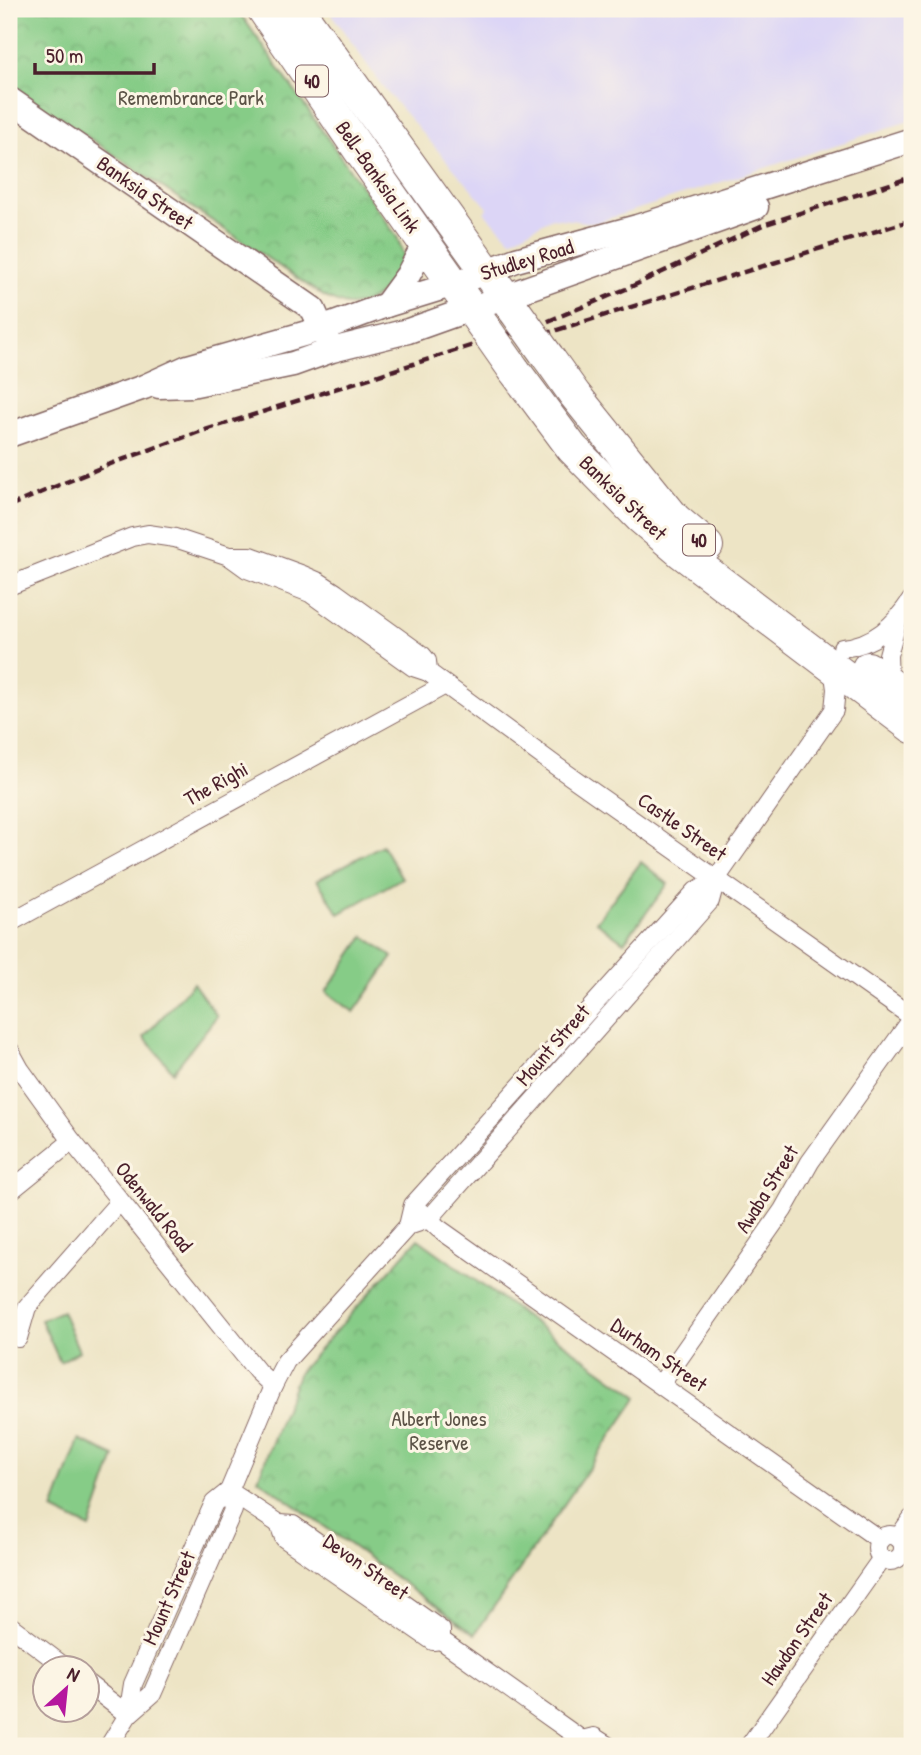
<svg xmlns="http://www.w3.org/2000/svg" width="921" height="1755" font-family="'Patrick Hand',sans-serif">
<defs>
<pattern id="park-crowns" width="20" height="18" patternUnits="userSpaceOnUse" patternTransform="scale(1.75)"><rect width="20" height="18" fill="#86cc87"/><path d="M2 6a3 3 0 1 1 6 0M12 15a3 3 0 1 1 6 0" fill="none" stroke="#75af75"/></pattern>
</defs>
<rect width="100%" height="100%" fill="#fcf5e5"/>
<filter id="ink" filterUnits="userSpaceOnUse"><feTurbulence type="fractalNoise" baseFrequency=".0143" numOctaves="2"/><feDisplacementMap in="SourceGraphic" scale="14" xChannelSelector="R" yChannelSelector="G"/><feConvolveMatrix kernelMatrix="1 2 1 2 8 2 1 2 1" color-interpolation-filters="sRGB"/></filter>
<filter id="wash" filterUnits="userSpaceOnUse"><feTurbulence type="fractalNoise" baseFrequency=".00686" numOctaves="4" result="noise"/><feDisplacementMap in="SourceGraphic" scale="28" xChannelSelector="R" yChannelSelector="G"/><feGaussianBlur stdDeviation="1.57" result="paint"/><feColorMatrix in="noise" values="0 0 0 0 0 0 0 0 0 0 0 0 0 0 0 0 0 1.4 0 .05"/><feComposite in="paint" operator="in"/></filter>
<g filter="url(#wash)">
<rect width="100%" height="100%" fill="#ede4c5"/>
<!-- built -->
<polygon fill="#dcd5f6" points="328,9 912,9 912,120 595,223 552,218 511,240 484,212 488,208 385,90"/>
<!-- park -->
<g fill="url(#park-crowns)" stroke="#687659" stroke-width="2">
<path d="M 9,9 L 237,9 L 397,237 L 405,260 C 391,282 376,308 347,305 C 340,304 332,300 325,297 L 9,84 Z"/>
<polygon points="418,1239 638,1397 475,1634 258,1479 299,1372"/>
</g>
<!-- garden -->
<g fill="#86cc87" stroke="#687659" stroke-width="2">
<polygon points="382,845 402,878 339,914 317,880"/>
<polygon points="641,862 668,884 624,942 596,922"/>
<polygon points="364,936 393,957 354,1012 326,992"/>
<polygon points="193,983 217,1016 173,1072 144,1037"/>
<polygon points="62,1311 79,1351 60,1362 41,1320"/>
<polygon points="79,1440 115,1456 90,1528 53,1510"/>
</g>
</g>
<g filter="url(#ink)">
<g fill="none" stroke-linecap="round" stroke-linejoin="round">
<!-- street casing -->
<g stroke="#836461" stroke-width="20">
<g id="street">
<polyline points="229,556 247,569 310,593 413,667 428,672 556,766 912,1017"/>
<polyline points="9,586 132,537 148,534 175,538 229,556 251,556 303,575 319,582 336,593 422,655 427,661 428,672"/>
<path d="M 842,648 C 874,645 895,625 912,599"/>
<polyline points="889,683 888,655 898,619"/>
<polyline points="9,923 445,685"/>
<polyline points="9,1049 20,1069 72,1141 257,1371 273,1386"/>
<polyline points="9,1192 72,1141"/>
<polyline points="422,1213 438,1228 880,1540"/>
<polyline points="408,1226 429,1219 710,901 716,879 834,710 836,689 833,668"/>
<polyline points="18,1338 27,1307 120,1201"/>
<polyline points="661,1384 783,1210 810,1162 912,1019"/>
<polyline points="229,1491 279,1524 293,1525 441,1630 441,1640"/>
<polyline points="279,1524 284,1538 433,1641 441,1640"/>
<circle cx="890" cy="1548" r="13"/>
<polyline points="898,1538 912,1518"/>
<polyline points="9,1625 66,1668"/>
<polyline points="441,1640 582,1740 584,1746"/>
<polyline points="88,1684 128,1715"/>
<polyline points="128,1715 133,1684 168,1605 214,1503 229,1491 273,1386 286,1361 408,1226 413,1205 696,891 716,879"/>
<polyline points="582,1740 594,1737 608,1746"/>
<polyline points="109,1746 128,1715 152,1694 233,1510 229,1491"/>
<polyline points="749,1746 882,1558"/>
</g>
</g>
<!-- secondary casing -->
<g stroke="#836461" stroke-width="27">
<g id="secondary">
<polyline points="9,99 313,309 328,342"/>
<polyline points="386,305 408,275 425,243"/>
<polyline points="159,386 191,385 293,364 332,350 408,331 756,207"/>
<polyline points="9,435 144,387 188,367 321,329 386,305 454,284 516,260 637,227 912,140"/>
</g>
</g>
<!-- highway casing -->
<g stroke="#836461" stroke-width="34">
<g id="highway">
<polyline points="263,9 362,154 481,323"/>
<polyline points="298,9 515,311"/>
<polyline points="548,357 575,395 675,519 707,546"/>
<polyline points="514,370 572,448 641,518 682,553 912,727"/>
<polyline points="868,668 912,700"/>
</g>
</g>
<!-- street -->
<use href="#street" stroke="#fff" stroke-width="18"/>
<!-- secondary -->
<use href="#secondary" stroke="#fff" stroke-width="24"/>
<!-- highway -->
<use href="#highway" stroke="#fff" stroke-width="32"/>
<!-- rail -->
<g stroke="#4a1f2b" stroke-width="4.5" stroke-dasharray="10 5" stroke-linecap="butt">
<polyline points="528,339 912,220"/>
<polyline points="9,506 105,466 199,432 546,322 626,289 763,225 912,177"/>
</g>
<!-- highway-bridge casing -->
<g stroke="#836461" stroke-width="34" stroke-linecap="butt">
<g id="highway-bridge">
<polyline points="515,311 548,357"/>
<polyline points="481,323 514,370"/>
</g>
</g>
<!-- highway-bridge -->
<use href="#highway-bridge" stroke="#fff" stroke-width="32"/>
</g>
</g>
<g text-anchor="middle" stroke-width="6" stroke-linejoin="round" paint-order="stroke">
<!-- shield labels -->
<g fill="#fcf5e5" stroke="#7f5f63" stroke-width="2">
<rect x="296" y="65.5" width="32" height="31" rx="5"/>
<rect x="683" y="524.5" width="32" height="31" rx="5"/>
</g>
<g font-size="19" font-weight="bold" fill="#4a1f2b">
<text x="312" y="88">40</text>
<text x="699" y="547">40</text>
</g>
<!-- park labels -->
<g font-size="21" fill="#5c5347" stroke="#fcf5e5">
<text x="191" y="105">Remembrance Park</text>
<text x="439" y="1426">Albert Jones<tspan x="439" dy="24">Reserve</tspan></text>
</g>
<!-- street labels -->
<g font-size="21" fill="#4a1f2b" stroke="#fcf5e5">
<text transform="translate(378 177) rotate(55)" y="7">Bell–Banksia Link</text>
<text transform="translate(145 193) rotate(35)" y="7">Banksia Street</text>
<text transform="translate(527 260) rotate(-17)" y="7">Studley Road</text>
<text transform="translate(623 498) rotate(44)" y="7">Banksia Street</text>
<text transform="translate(216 784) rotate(-29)" y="7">The Righi</text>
<text transform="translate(682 827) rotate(35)" y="7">Castle Street</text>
<text transform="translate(553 1045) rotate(-49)" y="7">Mount Street</text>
<text transform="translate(767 1189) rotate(-58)" y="7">Awaba Street</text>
<text transform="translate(154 1207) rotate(51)" y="7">Odenwald Road</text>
<text transform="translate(659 1355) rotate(35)" y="7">Durham Street</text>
<text transform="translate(366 1567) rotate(35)" y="7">Devon Street</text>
<text transform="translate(169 1598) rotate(-66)" y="7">Mount Street</text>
<text transform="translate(797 1639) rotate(-55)" y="7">Hawdon Street</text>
</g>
</g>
<!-- margin -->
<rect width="921" height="1755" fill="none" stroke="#fcf5e5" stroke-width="35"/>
<!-- north arrow -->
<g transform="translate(66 1689) rotate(27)"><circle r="33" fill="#fcf5e5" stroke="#b59f9b" stroke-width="2"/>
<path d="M0-5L12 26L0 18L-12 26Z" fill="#b5179e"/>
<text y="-10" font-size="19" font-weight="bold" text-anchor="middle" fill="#4a1f2b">N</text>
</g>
<!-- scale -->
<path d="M35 63v10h119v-10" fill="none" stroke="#4a1f2b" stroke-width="3.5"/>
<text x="46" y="63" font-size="21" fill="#4a1f2b" stroke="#fcf5e5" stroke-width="5" paint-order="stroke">50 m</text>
</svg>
